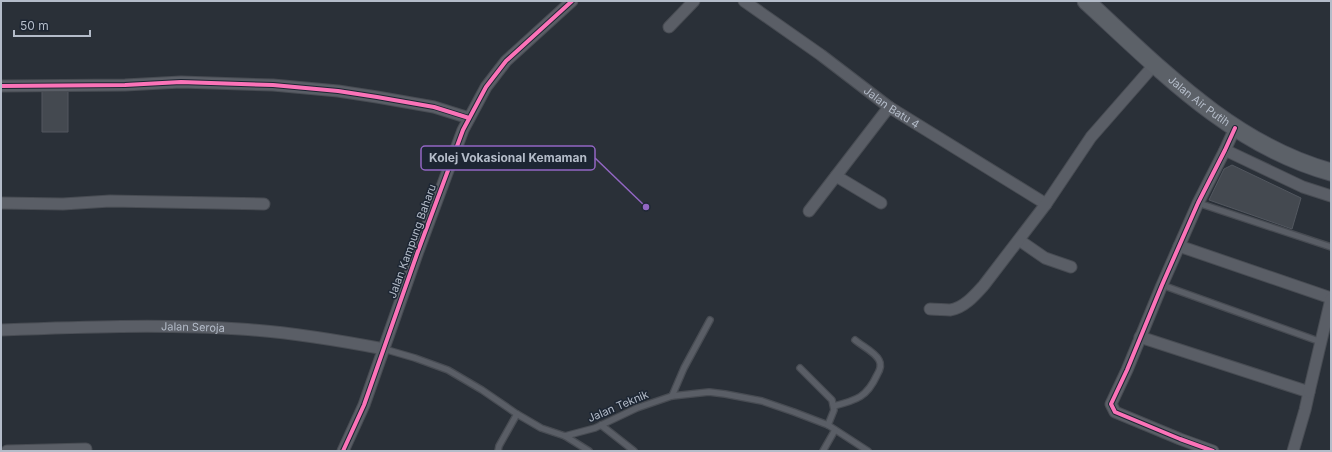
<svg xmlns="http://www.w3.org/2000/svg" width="1332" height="452" font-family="Inter,sans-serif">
<rect width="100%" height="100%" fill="#2a3038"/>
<!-- building -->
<g fill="#444950" stroke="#52575f">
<polygon points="68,88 68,132 42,132 42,89"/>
<polygon points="1232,165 1301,198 1292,229 1209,200 1224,169"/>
</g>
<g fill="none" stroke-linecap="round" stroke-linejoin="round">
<!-- service casing -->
<g stroke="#484c53" stroke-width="8">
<g id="service">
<polyline points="1198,203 1331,247"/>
<polyline points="1162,285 1321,342"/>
<polyline points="384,349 415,358 448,370 482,390 517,414 541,428 565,436 595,428 637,408 672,396 709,392 725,394 762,401 794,412 828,425 868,451"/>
<polyline points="800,368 832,400 834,410 828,425"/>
<polyline points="672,396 684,368 710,320"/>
<path d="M 834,406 C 857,400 867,397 877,375 C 880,370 882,365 879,360 C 875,352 862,346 855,340"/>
<polyline points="601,425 634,451"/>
<polyline points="565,436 589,451"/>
<polyline points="498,451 499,446 517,414"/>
<polyline points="823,451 835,430"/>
</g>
</g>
<!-- minor casing -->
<g stroke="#484c53" stroke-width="13">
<g id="minor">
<path id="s1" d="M 744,1 L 821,55 L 889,107 L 1046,204"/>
<polyline points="669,27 694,1"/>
<polyline points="1,86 125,85 181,82 273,85 338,91 377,97 434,107 469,118"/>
<polyline points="1225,150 1303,187 1331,196"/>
<polyline points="836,176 881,203"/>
<polyline points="1,203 63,204 110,201 264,204"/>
<polyline points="809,211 889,107"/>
<polyline points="1019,240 1045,258 1071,267"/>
<polyline points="1179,246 1331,298"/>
<path d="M 930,309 C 937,309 944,310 950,310 C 964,308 975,295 984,285 L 1046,204 L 1091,137 L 1155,64"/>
<path id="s2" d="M 1,330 C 81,327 161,324 240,329 C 289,332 337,340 384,349"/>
<polyline points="1140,337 1309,392 1305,410 1293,451"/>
<polyline points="1309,392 1331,299"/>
<polyline points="7,451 86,449"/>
<polyline points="343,451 364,405 417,254 463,130 486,87 506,61 572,1"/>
<polyline points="1213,451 1180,439 1115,412 1111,404 1127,370 1162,285 1198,203 1225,150 1235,128"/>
</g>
</g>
<!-- primary casing -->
<g stroke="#484c55" stroke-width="19">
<g id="primary">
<path id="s3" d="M 1086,1 C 1159,68 1232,145 1331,172"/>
</g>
</g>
<!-- service -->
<use href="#service" stroke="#5a5e66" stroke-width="5.5"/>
<!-- minor -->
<use href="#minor" stroke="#5a5e66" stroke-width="11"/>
<!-- primary -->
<use href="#primary" stroke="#5c6168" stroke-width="17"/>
<!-- cycleway casing -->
<g stroke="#1d2633" stroke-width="6">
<g id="cycleway">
<polyline points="1,86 125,85 181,82 273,85 338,91 377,97 434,107 469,118"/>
<polyline points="343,451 364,405 417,254 463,130 486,87 506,61 572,1"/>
<polyline points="1213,451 1180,439 1115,412 1111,404 1127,370 1162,285 1198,203 1225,150 1235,128"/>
</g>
</g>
<!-- cycleway -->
<use href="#cycleway" stroke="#fb73b8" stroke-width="4"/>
</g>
<g text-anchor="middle" stroke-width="3" stroke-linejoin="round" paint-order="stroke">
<!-- street labels -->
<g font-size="11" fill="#b4bcc9" stroke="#1d2633">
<text dy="4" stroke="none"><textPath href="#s3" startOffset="151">Jalan Air Putih</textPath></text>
<text dy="4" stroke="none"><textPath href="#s1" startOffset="182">Jalan Batu 4</textPath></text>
<text transform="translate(412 241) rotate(-70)" y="4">Jalan Kampung Baharu</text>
<text dy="4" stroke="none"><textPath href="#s2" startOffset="192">Jalan Seroja</textPath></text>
<text transform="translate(618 406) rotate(-23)" y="4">Jalan Teknik</text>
</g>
</g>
<!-- callouts -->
<path fill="none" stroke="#9266c3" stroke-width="1.5" d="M646 207L595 158"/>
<circle fill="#9266c3" stroke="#1d2633" stroke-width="1.5" cx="646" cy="207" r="4"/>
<rect fill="#1d2633" stroke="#9266c3" stroke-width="1.5" x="421" y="146" width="174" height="24" rx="4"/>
<g font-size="12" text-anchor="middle" font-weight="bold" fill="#b4bcc9">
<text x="508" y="162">Kolej Vokasional Kemaman</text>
</g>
<!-- border -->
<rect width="1332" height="452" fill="none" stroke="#b4bcc9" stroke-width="4"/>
<!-- scale -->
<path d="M14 30v6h76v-6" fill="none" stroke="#b4bcc9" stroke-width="2"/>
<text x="20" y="30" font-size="12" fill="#b4bcc9" stroke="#1d2633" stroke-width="3" paint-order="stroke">50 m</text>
</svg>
